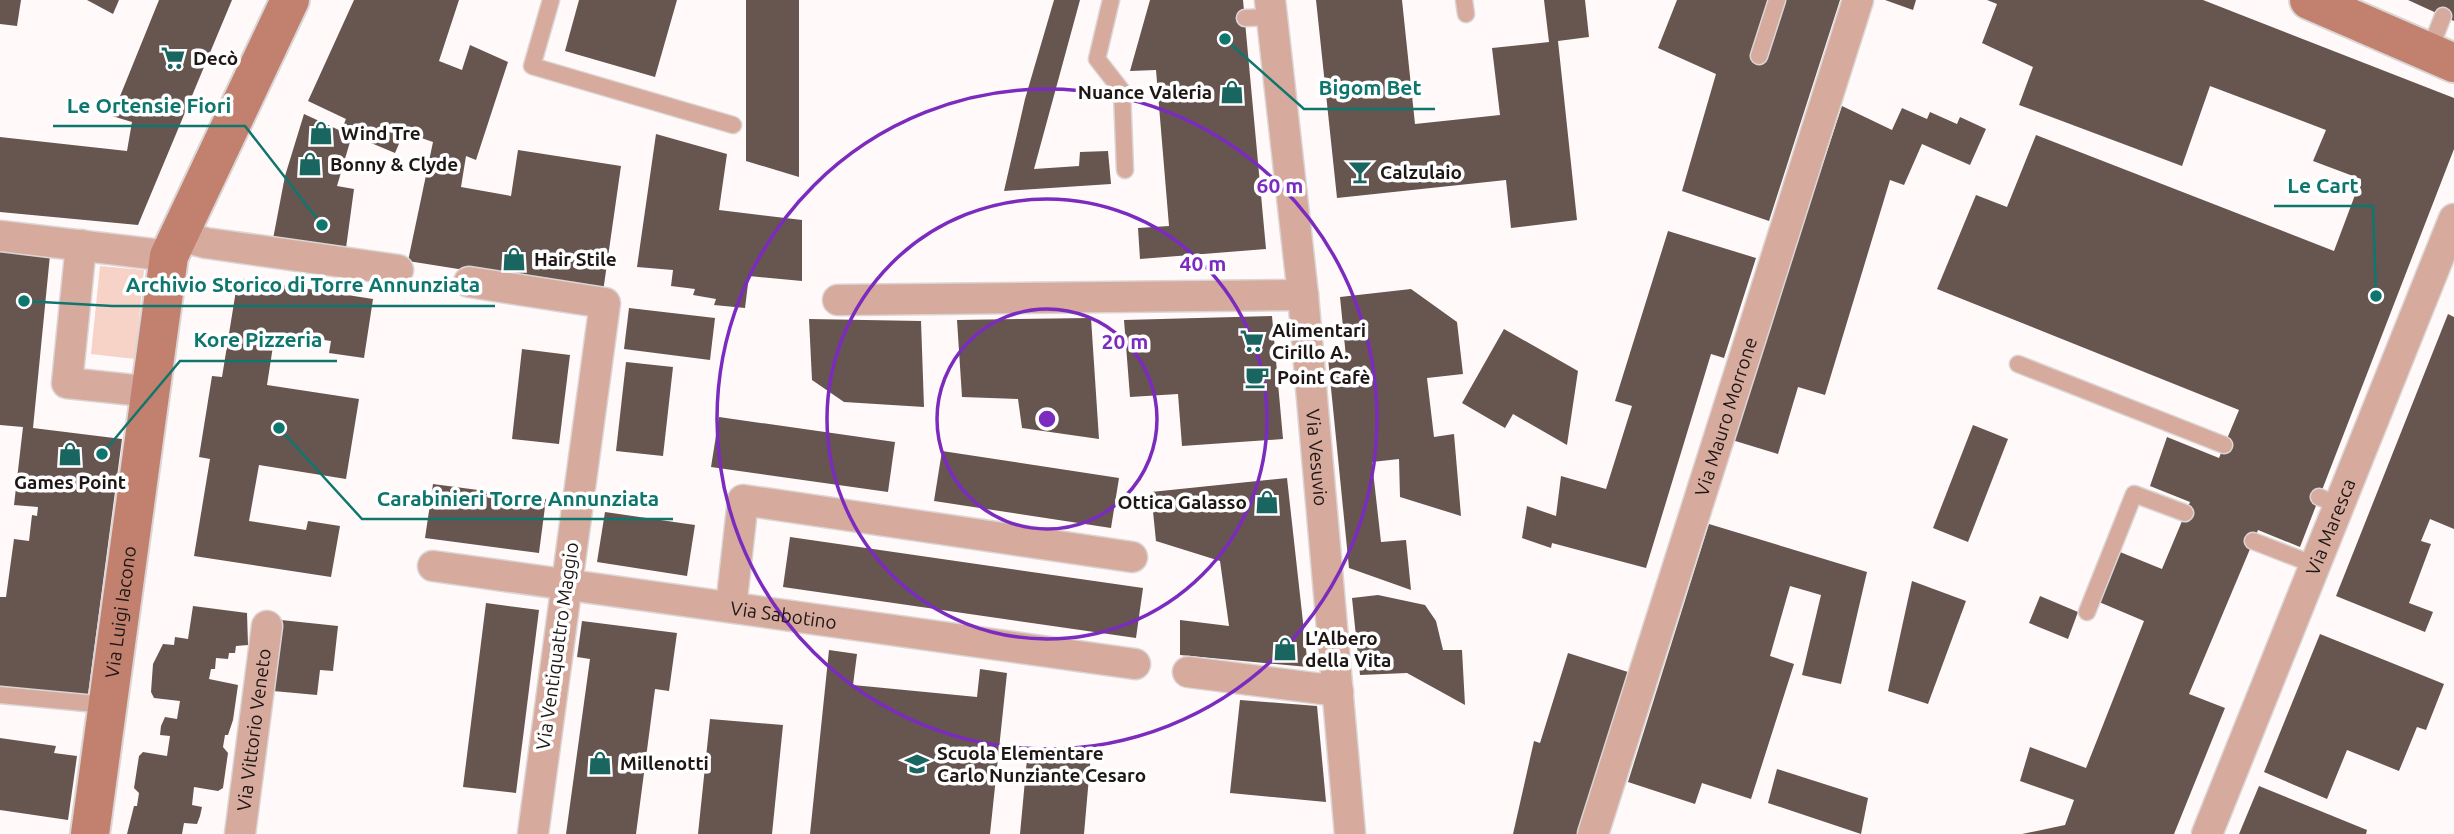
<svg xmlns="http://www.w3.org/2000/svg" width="2454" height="834" font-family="Ubuntu,sans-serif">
<rect width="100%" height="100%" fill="#fffaf9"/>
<!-- green -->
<polygon fill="#f7d2c7" points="100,266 144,270 135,359 91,354"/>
<!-- building -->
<g fill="#675550">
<polygon points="0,0 21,0 17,26 0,24"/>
<polygon points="87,0 119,0 113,14"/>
<polygon points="159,0 232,0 138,225 0,212 0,137 127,151 132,122 112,116"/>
<polygon points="354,0 459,0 439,61 462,70 470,45 508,62 476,160 466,156 461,187 511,196 518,150 621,166 603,292 408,261 433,142 404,132 395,153 352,135 337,186 354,189 346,248 273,239 285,176 304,114 341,131 346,119 308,101"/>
<polygon points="579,0 677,0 655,77 565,51"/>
<polygon points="746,0 799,0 799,177 746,161"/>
<polygon points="1054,0 1080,0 1034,169 1079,166 1080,152 1108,151 1111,184 1004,191 1025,99"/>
<polygon points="1150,0 1243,0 1266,249 1140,259 1138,228 1169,226 1156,70 1130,71"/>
<polygon points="1316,0 1402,0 1415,124 1500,115 1492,48 1549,42 1544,0 1585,0 1589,37 1558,41 1577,220 1511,228 1506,180 1337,198"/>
<polygon points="1677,0 1770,0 1752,58 1765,62 1784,0 1840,0 1769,221 1682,191 1716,74 1658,48"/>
<polygon points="1885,0 1916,0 1913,10"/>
<polygon points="1987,0 2203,0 2454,98 2454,149 2300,547 2258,530 2189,694 2225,708 2174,834 2022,834 2065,825 2074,800 2020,781 2030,747 2086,768 2144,621 2099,602 2120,552 2162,569 2190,502 2150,486 2167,437 2219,458 2239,410 1937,289 1976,195 2007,207 2036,135 2334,251 2361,179 2313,161 2326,130 2210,86 2182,166 2019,105 2033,67 1982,43 1997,4"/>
<polygon points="2408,0 2454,0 2454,21"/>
<polygon points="1842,106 1892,130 1902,108 1927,119 1930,112 1957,124 1960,117 1986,129 1970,165 1922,144 1904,185 1890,180 1825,395 1798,387 1778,454 1732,440"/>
<polygon points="656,134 727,154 719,210 802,220 802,281 749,276 745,308 714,305 716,299 693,295 695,289 671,286 673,270 637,267"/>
<polygon points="1668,231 1756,258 1724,358 1711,354 1646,568 1552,543 1551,548 1522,538 1527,506 1556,516 1561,476 1606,489 1632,406 1615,401"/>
<polygon points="0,249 50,255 33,428 122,439 88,695 0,686 0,597 6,597 14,539 29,541 32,515 37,516 38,507 14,505 23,427 0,425"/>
<polygon points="238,278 373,299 364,358 329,353 331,341 275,333 267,385 359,399 346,479 259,465 249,521 306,530 308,521 340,526 331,577 194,556 210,459 199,457 212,376 222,377"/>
<polygon points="1411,289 1457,322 1463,374 1427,378 1434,437 1454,434 1461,516 1400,497 1399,459 1372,462 1381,542 1406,540 1411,590 1349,568 1328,358 1346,357 1340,297"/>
<polygon points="629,308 715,318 710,360 624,349"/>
<polygon points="2448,314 2454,317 2454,529 2430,519 2421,541 2431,544 2409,603 2433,612 2425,632 2336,596"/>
<polygon points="1272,316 1283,439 1182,446 1178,394 1130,397 1124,320"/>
<polygon points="1091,318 1099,439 1022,428 1018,399 962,397 957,320"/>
<polygon points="809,319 921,321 924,407 844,402 812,380"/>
<polygon points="1504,329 1578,371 1567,445 1513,414 1505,428 1462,403"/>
<polygon points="522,349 570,355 559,444 512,439"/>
<polygon points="626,362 673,367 663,456 616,451"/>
<polygon points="719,417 895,442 888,492 711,467"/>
<polygon points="1973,425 2008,439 1968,542 1933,528"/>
<polygon points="942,451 1119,478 1111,528 934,501"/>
<polygon points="1287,478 1308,667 1180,655 1180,620 1229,626 1220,561 1156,541 1151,492"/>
<polygon points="433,484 546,499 539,553 425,538"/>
<polygon points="605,512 695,525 687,576 597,562"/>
<polygon points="1709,524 1867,572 1841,684 1802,675 1821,595 1790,586 1770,656 1794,664 1751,799 1702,783 1695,804 1628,782"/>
<polygon points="790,537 1143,588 1136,638 783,587"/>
<polygon points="1912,581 1966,601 1928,704 1888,691"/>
<polygon points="1378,595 1425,605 1436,621 1443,650 1462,650 1465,705 1407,673 1360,675 1352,598"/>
<polygon points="2040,596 2078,612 2068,639 2029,623"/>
<polygon points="486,603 539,610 516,793 463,787"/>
<polygon points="193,606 247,613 248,645 236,646 235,653 229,653 228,659 216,658 215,669 211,669 209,679 238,685 233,720 228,735 225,735 223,747 228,753 223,788 218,791 194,787 192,805 202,807 200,816 197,824 184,823 182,834 127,834 134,806 137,806 139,793 134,788 139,756 143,752 167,756 170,736 160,735 161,726 165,717 177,719 180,701 154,698 151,692 153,664 163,644 174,645 175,637 188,639"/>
<polygon points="281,620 338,626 333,671 320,670 317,695 273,691"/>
<polygon points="582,621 677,633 669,691 655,689 636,834 566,834 590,659 577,657"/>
<polygon points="2320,634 2444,684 2426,730 2417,727 2399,771 2347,750 2327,799 2264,772"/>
<polygon points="829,650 857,654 853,685 977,697 980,669 1007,673 990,834 810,834"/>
<polygon points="1568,653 1628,672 1579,834 1513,834 1534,741 1540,743"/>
<polygon points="1240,700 1317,706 1326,802 1230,793"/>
<polygon points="710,719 783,725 772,834 698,834"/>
<polygon points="0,738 56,746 54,753 77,756 68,820 0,810"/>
<polygon points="1028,748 1091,754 1084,834 1020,834"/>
<polygon points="1777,769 1868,798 1861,834 1768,803"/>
<polygon points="2259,786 2367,830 2366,834 2239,834"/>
</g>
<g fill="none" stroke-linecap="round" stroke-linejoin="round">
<!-- lane casing -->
<g stroke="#dbd6d5" stroke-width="19">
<g id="lane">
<polyline points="551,0 532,66 733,125"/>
<polyline points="1111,0 1097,59 1122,91 1125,170"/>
<polyline points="1464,0 1466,14"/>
<polyline points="1245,18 1272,17"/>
<polyline points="2429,52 2443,16"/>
<polyline points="1759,56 1777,0"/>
<polyline points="2018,364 2224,445"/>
<polyline points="2319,497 2339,505"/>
<polyline points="2253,541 2315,565"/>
<polyline points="2087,612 2134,494 2185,513"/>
<polyline points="0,695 107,705"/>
</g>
</g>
<!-- street casing -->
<g stroke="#dbd6d5" stroke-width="33">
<g id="street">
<path id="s1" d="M 1270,0 L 1303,295 L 1350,834"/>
<polyline points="0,236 169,256"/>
<polyline points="180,236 206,243 398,270"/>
<polyline points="81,245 67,383 153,392"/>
<polyline points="469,282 605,303 533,834"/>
<polyline points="838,300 1303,295"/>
<path id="s2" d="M 433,566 L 1135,664"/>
<polyline points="731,607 743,500 1132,557"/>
<polyline points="1188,672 1338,691"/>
<path id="s3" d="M 240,834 L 267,626"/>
<path id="s4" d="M 1593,834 L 1858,0"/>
<path id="s5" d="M 2207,834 L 2454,219"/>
</g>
</g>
<!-- secondary casing -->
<g stroke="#dbd6d5" stroke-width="42">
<g id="secondary">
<polyline points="2309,0 2454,63"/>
<path id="s6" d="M 90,834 L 169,256 L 290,0"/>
</g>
</g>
<!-- lane -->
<use href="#lane" stroke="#d6aa9d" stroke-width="16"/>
<!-- street -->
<use href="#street" stroke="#d6aa9d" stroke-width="30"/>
<!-- secondary -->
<use href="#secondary" stroke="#c1816e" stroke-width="38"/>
</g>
<!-- distance rings -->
<g fill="none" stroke="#7b2cbf" stroke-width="3.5">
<circle cx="1047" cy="419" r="110"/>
<circle cx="1047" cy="419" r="220"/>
<circle cx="1047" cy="419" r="330"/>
</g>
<!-- icons -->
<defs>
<g id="supermarket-bare" transform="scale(1.89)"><path d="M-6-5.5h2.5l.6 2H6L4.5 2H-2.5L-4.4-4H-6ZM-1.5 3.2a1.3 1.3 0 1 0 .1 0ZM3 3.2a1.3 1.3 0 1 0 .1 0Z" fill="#19655f" stroke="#fff" stroke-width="2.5" paint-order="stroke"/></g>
<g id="shop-bare" transform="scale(1.89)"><path d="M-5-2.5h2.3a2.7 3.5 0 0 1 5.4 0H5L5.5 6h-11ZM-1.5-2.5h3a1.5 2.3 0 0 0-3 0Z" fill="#19655f" stroke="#fff" stroke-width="2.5" paint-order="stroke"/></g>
<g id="bar-bare" transform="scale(1.89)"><path d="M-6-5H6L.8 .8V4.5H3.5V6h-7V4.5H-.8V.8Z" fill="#19655f" stroke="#fff" stroke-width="2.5" paint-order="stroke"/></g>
<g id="cafe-bare" transform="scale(1.89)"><path d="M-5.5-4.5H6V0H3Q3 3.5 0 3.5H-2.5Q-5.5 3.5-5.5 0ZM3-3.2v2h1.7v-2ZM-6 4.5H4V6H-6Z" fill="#19655f" stroke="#fff" stroke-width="2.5" paint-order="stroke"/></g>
<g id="school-bare" transform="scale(1.89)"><path d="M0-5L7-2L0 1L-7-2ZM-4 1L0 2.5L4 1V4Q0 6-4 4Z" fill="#19655f" stroke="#fff" stroke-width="2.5" paint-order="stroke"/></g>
</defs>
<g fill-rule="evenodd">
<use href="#supermarket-bare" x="173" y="58"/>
<use href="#shop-bare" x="1232" y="92"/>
<use href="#shop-bare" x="321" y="133"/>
<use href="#shop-bare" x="310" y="164"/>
<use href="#bar-bare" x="1360" y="172"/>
<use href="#shop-bare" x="514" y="259"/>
<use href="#supermarket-bare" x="1252" y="341"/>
<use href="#cafe-bare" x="1257" y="377"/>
<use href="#shop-bare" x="70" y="454"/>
<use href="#shop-bare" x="1267" y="502"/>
<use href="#shop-bare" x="1285" y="649"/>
<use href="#shop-bare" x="600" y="763"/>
<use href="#school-bare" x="917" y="764"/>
</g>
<g text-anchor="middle" stroke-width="7" stroke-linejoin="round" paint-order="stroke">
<!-- poi labels -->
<g font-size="19" font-weight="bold" fill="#1e1715" stroke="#fff" text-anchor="start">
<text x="193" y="65">Decò</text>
<text x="1212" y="99" text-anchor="end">Nuance Valeria</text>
<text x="341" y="140">Wind Tre</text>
<text x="330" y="171">Bonny &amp; Clyde</text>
<text x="1380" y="179">Calzulaio</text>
<text x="534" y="266">Hair Stile</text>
<text x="1272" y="337">Alimentari<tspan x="1272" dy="22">Cirillo A.</tspan></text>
<text x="1277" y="384">Point Cafè</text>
<text x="70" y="489" text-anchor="middle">Games Point</text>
<text x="1247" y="509" text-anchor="end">Ottica Galasso</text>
<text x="1305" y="645">L'Albero<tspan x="1305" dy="22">della Vita</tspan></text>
<text x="937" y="760">Scuola Elementare<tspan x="937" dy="22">Carlo Nunziante Cesaro</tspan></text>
<text x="620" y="770">Millenotti</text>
</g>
<!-- street labels -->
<g font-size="19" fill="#1e1715" stroke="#fff">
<text dy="7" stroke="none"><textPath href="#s4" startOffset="438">Via Mauro Morrone</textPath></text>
<text dy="7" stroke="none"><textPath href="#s1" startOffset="460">Via Vesuvio</textPath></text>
<text dy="7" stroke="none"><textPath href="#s5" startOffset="331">Via Maresca</textPath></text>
<text dy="7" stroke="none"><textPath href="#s6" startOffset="224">Via Luigi Iacono</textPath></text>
<text dy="7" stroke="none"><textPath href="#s2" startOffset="354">Via Sabotino</textPath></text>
<text transform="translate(557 646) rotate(-82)" y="7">Via Ventiquattro Maggio</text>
<text dy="7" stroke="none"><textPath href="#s3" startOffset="105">Via Vittorio Veneto</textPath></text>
</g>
</g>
<circle cx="1047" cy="419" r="10" fill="#7b2cbf" stroke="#fff" stroke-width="3.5"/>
<g font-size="21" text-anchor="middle" font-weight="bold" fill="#7b2cbf" stroke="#fff" stroke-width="7" stroke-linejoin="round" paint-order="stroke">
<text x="1280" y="193">60 m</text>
<text x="1203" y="271">40 m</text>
<text x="1125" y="349">20 m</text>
</g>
<!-- callouts -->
<path fill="none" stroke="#0f766e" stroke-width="2.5" d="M1225 39L1304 109H1435M322 225L245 126H53M2376 296L2373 206H2274M24 301L112 306H495M102 454L180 361H337M279 428L362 519H673"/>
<g fill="#0f766e" stroke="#fff" stroke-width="2.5">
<circle cx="1225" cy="39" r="7"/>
<circle cx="322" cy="225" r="7"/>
<circle cx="2376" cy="296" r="7"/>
<circle cx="24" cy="301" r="7"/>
<circle cx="102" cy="454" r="7"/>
<circle cx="279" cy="428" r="7"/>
</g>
<g font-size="21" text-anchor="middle" font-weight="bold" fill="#0f766e" stroke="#fff" stroke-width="7" stroke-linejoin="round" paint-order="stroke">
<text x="1370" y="95">Bigom Bet</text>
<text x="149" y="113">Le Ortensie Fiori</text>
<text x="2323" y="193">Le Cart</text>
<text x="303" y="292">Archivio Storico di Torre Annunziata</text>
<text x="258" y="347">Kore Pizzeria</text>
<text x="518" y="506">Carabinieri Torre Annunziata</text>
</g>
</svg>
